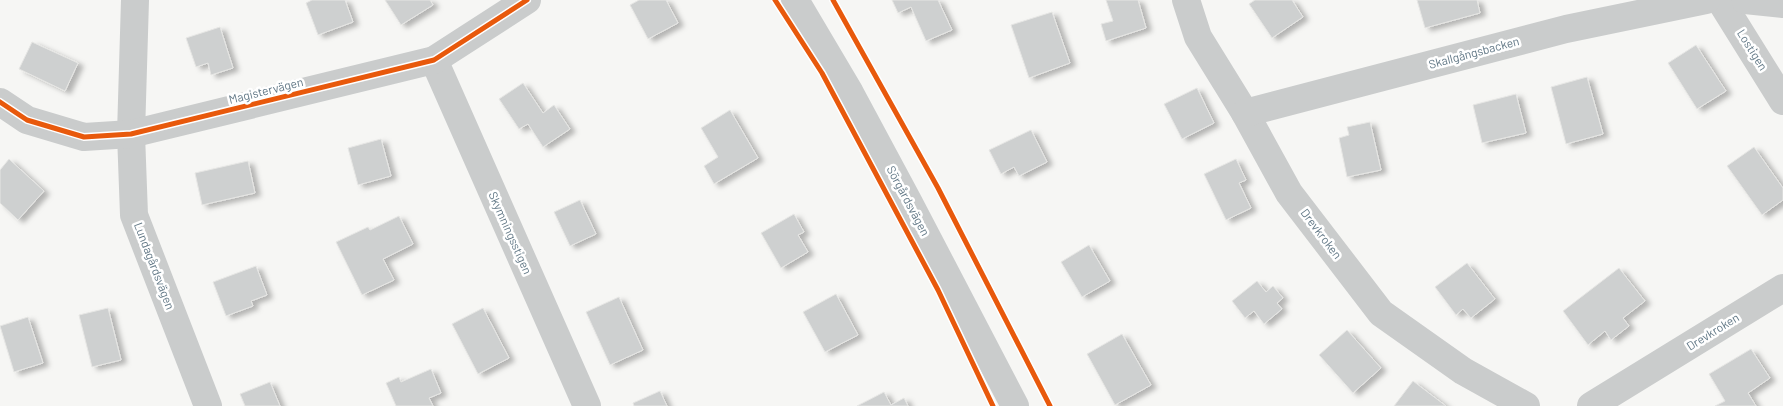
<svg xmlns="http://www.w3.org/2000/svg" width="1783" height="406" font-family="Barlow,sans-serif">
<defs>
<filter id="shadow"><feDropShadow dx="5.5" dy="3" stdDeviation="2.5" flood-color="#0004"/></filter>
</defs>
<rect width="100%" height="100%" fill="#f6f6f4"/>
<!-- building -->
<g fill="#ced0d0" stroke="#e6e6e4" filter="url(#shadow)">
<polygon points="312,0 345,0 353,22 318,35 306,3"/>
<polygon points="385,0 430,0 433,5 401,25"/>
<polygon points="639,0 666,0 678,23 648,39 630,5"/>
<polygon points="892,0 938,0 952,30 926,41 911,7 898,13"/>
<polygon points="1106,0 1138,0 1146,28 1106,41 1101,24 1113,21"/>
<polygon points="1255,0 1292,0 1303,17 1272,38 1249,4"/>
<polygon points="1417,0 1477,0 1480,13 1425,28"/>
<polygon points="1052,12 1070,63 1029,78 1011,25"/>
<polygon points="220,27 233,68 211,75 208,63 196,67 186,38"/>
<polygon points="32,42 78,63 65,91 19,69"/>
<polygon points="1696,45 1726,91 1697,109 1668,63"/>
<polygon points="1587,77 1603,134 1566,144 1551,87"/>
<polygon points="523,83 543,113 554,105 570,129 543,147 528,124 519,129 499,99"/>
<polygon points="1197,88 1214,123 1182,139 1164,104"/>
<polygon points="1516,94 1526,133 1482,143 1473,105"/>
<polygon points="730,110 758,158 714,184 704,166 718,157 701,128"/>
<polygon points="1370,122 1381,170 1347,177 1339,138 1349,135 1347,127"/>
<polygon points="1031,130 1047,162 1019,176 1014,167 1001,174 989,150"/>
<polygon points="381,139 391,176 358,185 348,148"/>
<polygon points="1754,147 1783,188 1783,200 1762,215 1727,166"/>
<polygon points="9,159 44,191 18,220 0,203 0,170"/>
<polygon points="1236,159 1246,180 1239,183 1251,208 1226,220 1204,174"/>
<polygon points="248,161 255,193 202,205 195,173"/>
<polygon points="580,200 596,234 570,246 554,212"/>
<polygon points="794,214 804,232 798,235 808,252 781,268 761,233"/>
<polygon points="399,216 413,244 383,259 394,280 362,295 336,242 368,227 370,230"/>
<polygon points="1089,245 1110,281 1082,297 1061,262"/>
<polygon points="1467,263 1495,299 1471,318 1463,309 1456,315 1435,287"/>
<polygon points="256,266 267,295 251,301 253,306 226,316 213,282"/>
<polygon points="1619,268 1645,301 1623,318 1629,326 1611,340 1605,331 1588,345 1563,311"/>
<polygon points="1257,281 1266,292 1273,286 1283,298 1277,303 1282,309 1264,324 1254,311 1245,318 1232,301"/>
<polygon points="836,294 858,335 825,352 803,312"/>
<polygon points="619,297 643,350 610,365 586,312"/>
<polygon points="108,308 121,360 92,367 79,315"/>
<polygon points="483,308 509,358 478,374 452,324"/>
<polygon points="28,317 43,363 14,372 0,326"/>
<polygon points="1347,330 1381,368 1353,393 1319,355"/>
<polygon points="1122,334 1151,385 1115,405 1087,354"/>
<polygon points="1751,349 1770,378 1748,393 1756,406 1715,406 1725,401 1709,374"/>
<polygon points="431,369 441,393 429,398 433,406 396,406 386,383 399,377 401,382"/>
<polygon points="1413,381 1446,406 1394,406"/>
<polygon points="270,382 280,406 245,406 240,394"/>
<polygon points="660,391 667,406 634,406 633,403"/>
<polygon points="884,392 891,405 904,398 908,406 857,406"/>
</g>
<g fill="none" stroke-linecap="round" stroke-linejoin="round">
<!-- minor -->
<g stroke="#cacccc" stroke-width="28">
<polyline points="135,0 131,134 134,215 208,406"/>
<polyline points="795,0 850,93 908,201 1015,406"/>
<polyline points="1186,0 1198,37 1245,113 1289,193 1381,313 1463,371 1526,406"/>
<polyline points="1720,0 1783,101"/>
<polyline points="1745,0 1783,4"/>
<polyline points="434,60 587,406"/>
<polyline points="0,102 27,120 84,137 131,134 434,60 527,0"/>
<polyline points="1245,113 1566,29 1706,0"/>
<polyline points="1591,406 1783,288"/>
</g>
<!-- cycleway casing -->
<g stroke="#fff" stroke-width="8">
<g id="cycleway">
<polyline points="775,0 822,73 938,290 993,406"/>
<polyline points="833,0 938,188 1050,406"/>
<polyline points="0,102 27,120 84,137 131,134 434,60 527,0"/>
</g>
</g>
<!-- cycleway -->
<use href="#cycleway" stroke="#e8590c" stroke-width="5"/>
</g>
<g text-anchor="middle" stroke-width="5" stroke-linejoin="round" paint-order="stroke">
<!-- street labels -->
<g font-size="12" fill="#637987" stroke="#fff">
<text transform="translate(1752 50) rotate(58)" y="4">Lostigen</text>
<text transform="translate(1474 53) rotate(-15)" y="4">Skallgångsbacken</text>
<text transform="translate(266 91) rotate(-14)" y="4">Magistervägen</text>
<text transform="translate(908 201) rotate(62)" y="4">Sörgårdsvägen</text>
<text transform="translate(510 233) rotate(66)" y="4">Skymningsstigen</text>
<text transform="translate(1321 234) rotate(53)" y="4">Drevkroken</text>
<text transform="translate(154 266) rotate(69)" y="4">Lundagårdsvägen</text>
<text transform="translate(1713 332) rotate(-32)" y="4">Drevkroken</text>
</g>
</g>
</svg>
